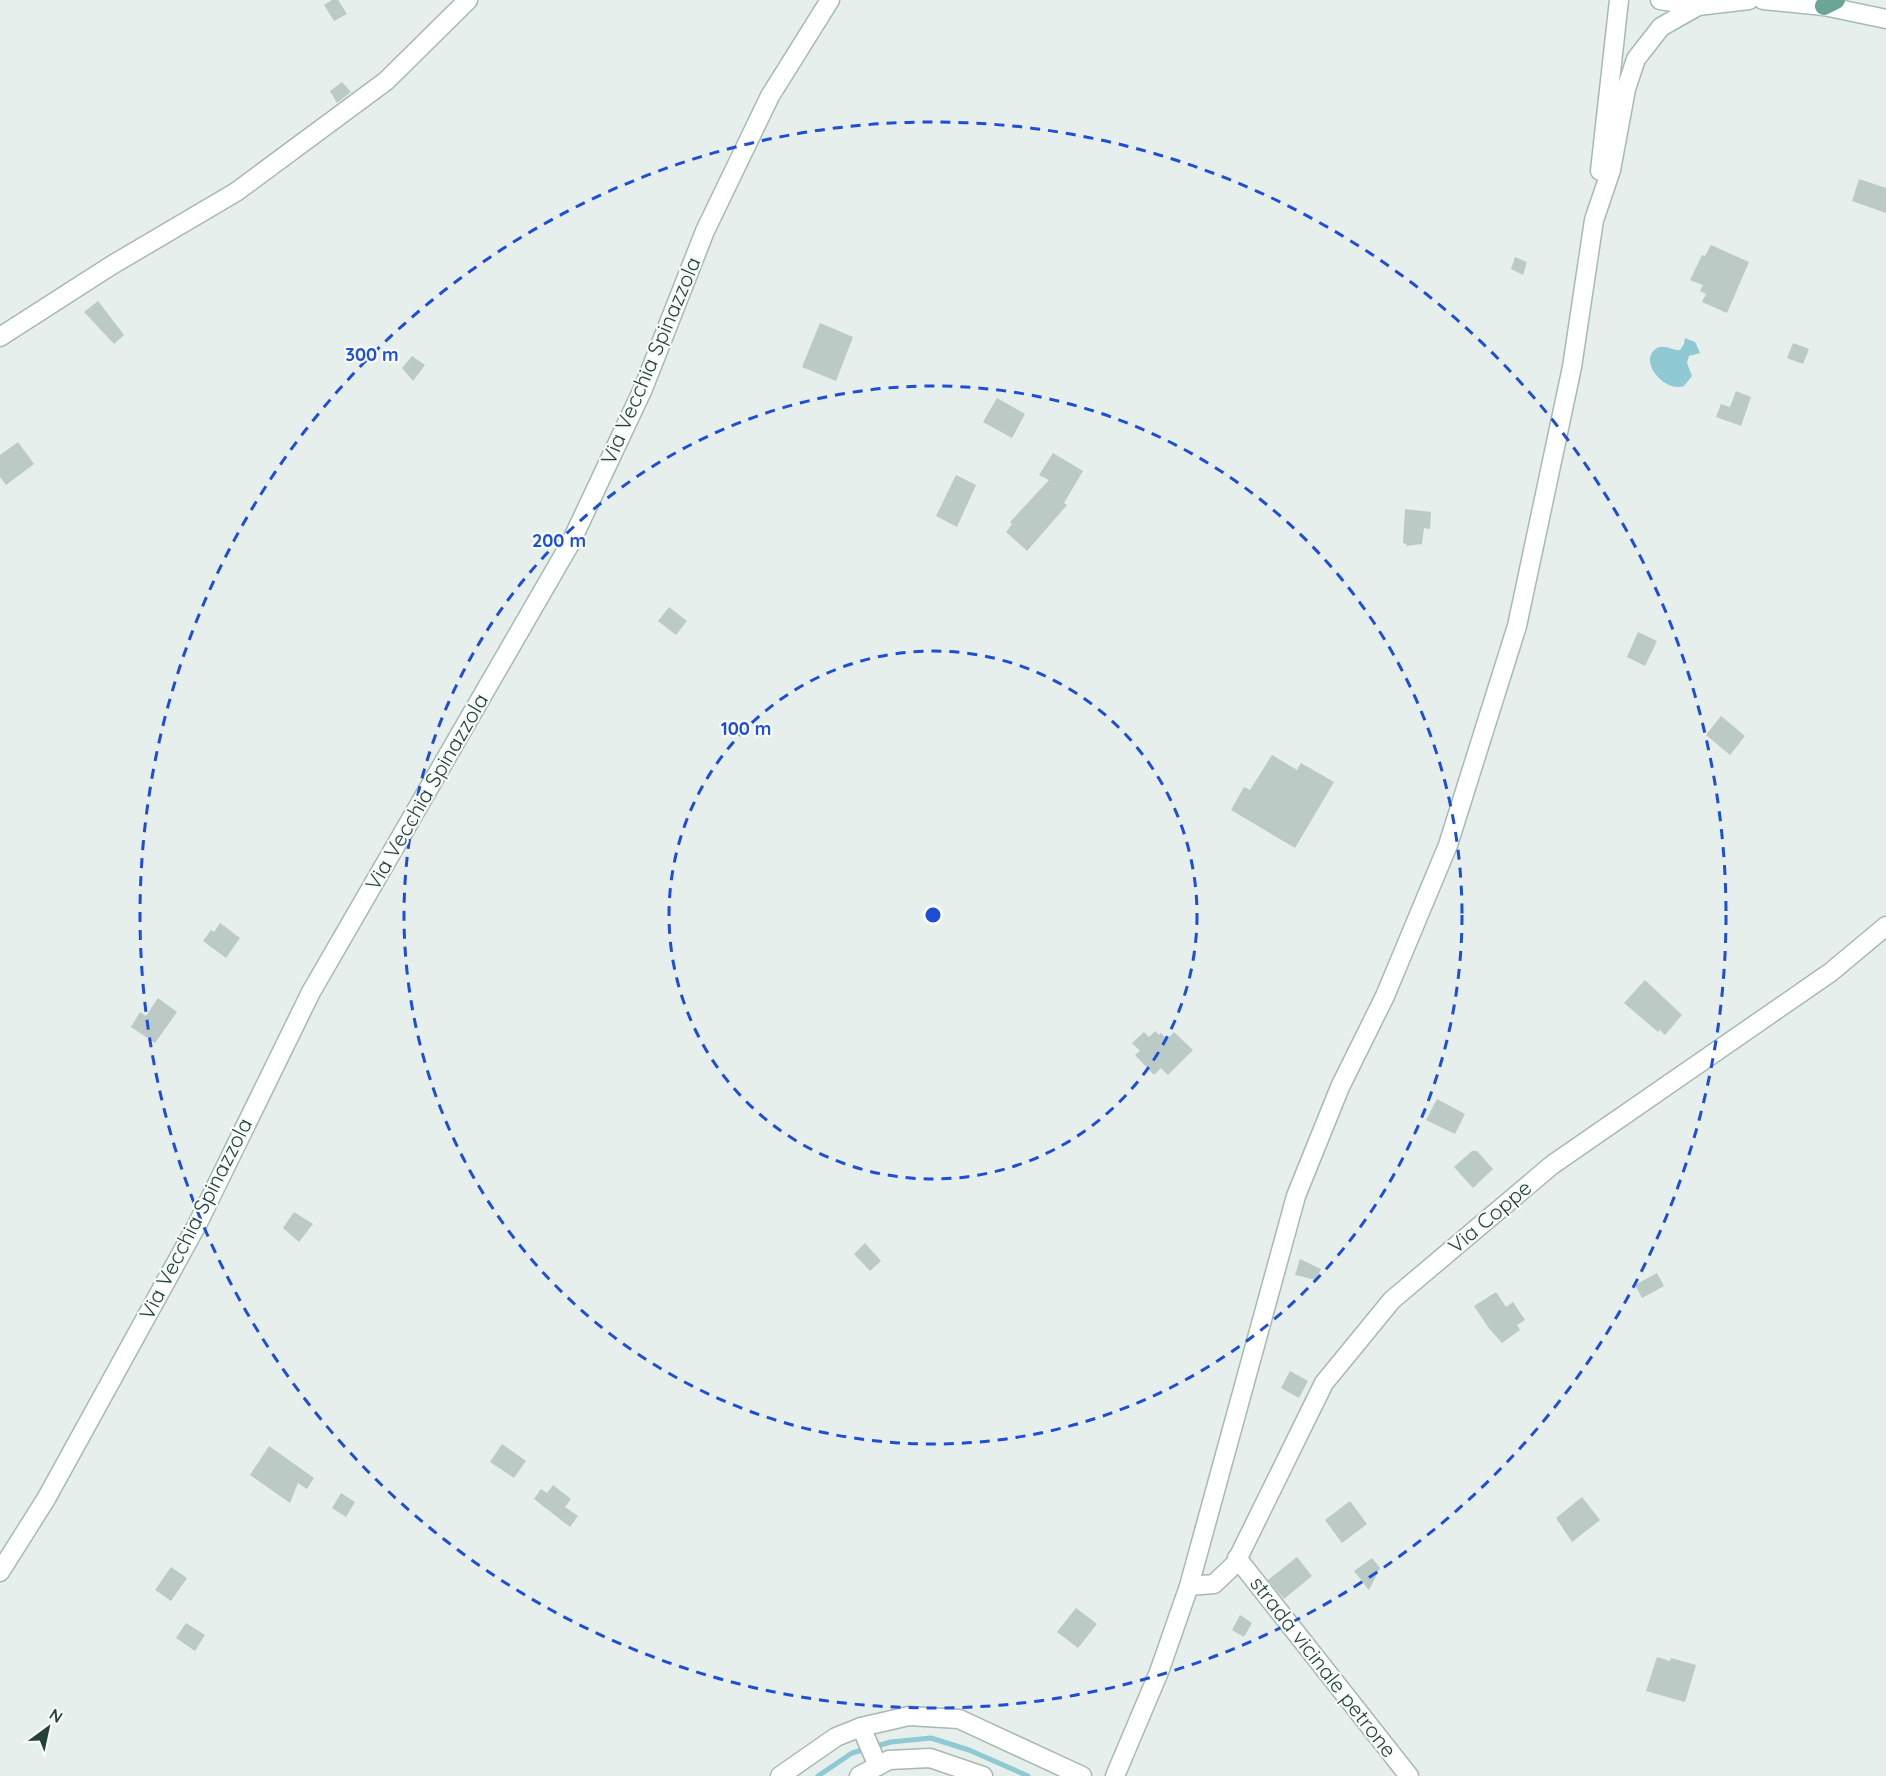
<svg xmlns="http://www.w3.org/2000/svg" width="1886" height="1776" font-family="Quicksand,sans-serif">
<rect width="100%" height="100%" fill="#e6efeb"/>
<!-- water -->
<path fill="#8ec9d4" d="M 1685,338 L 1695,342 L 1700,353 L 1689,356 L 1687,363 L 1692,376 L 1684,386 C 1664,393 1637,360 1657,348 C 1665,344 1673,351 1680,350 L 1684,344 Z"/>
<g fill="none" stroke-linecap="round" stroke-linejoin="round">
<!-- stream -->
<polyline stroke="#8ec9d4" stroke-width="5" points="818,1776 852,1753 891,1742 931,1738 969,1750 1028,1776"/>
</g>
<!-- building -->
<g fill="#bbcac4">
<polygon points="332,0 338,0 347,14 334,21 324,5"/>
<polygon points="342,82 351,92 337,103 330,91"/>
<polygon points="1859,179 1886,188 1886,213 1852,201"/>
<polygon points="1711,245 1749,262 1727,313 1702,302 1706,294 1700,291 1703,285 1690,280 1702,255 1705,256"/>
<polygon points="1515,257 1527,262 1523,275 1511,269"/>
<polygon points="98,301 124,335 114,344 84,312"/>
<polygon points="820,323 853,337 836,381 802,367"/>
<polygon points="1793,343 1809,349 1803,364 1787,358"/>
<polygon points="412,356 425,365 413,381 402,368"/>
<polygon points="1736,391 1751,397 1741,426 1716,417 1721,404 1730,407"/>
<polygon points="997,398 1025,414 1012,438 983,422"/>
<polygon points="18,442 34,464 6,485 0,477 0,455"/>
<polygon points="1053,453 1083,471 1064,503 1067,505 1027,551 1006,532 1012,524 1010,522 1049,480 1039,475"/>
<polygon points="956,475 976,485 957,527 936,516"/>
<polygon points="1405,509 1431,512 1430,529 1424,528 1422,544 1406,546 1407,544 1403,543"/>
<polygon points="669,607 687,621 676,635 658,621"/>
<polygon points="1638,632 1657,641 1645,666 1627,657"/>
<polygon points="1721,716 1745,736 1730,755 1706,735"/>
<polygon points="1272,755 1297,770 1301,763 1334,782 1295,848 1231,810 1244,787 1250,790"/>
<polygon points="220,923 240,938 226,958 203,941 211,930 214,932"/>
<polygon points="1645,980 1682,1015 1665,1035 1660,1030 1658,1032 1624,1003"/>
<polygon points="158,998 177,1012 155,1043 131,1027 140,1012 146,1016"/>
<polygon points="1155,1031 1159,1035 1161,1033 1167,1039 1174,1032 1193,1050 1168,1075 1161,1068 1154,1075 1135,1055 1140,1051 1132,1043 1144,1032 1149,1037"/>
<polygon points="1437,1099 1465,1114 1455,1134 1426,1120"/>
<polygon points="1472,1151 1477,1151 1493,1169 1473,1188 1454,1167"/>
<polygon points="294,1212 313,1224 299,1242 283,1228"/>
<polygon points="865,1243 881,1261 870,1271 854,1254"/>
<polygon points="1300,1259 1321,1269 1316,1280 1295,1275"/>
<polygon points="1657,1273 1664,1286 1642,1298 1635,1285"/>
<polygon points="1496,1292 1506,1307 1513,1302 1525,1320 1517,1325 1520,1330 1502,1343 1488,1327 1474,1306"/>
<polygon points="1290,1371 1308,1381 1299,1398 1281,1388"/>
<polygon points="502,1444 526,1461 514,1478 490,1462"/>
<polygon points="269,1446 314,1478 307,1489 298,1483 290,1503 250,1475"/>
<polygon points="553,1485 571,1499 565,1507 578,1516 570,1527 534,1499 541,1489 547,1493"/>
<polygon points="341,1493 355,1502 346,1517 332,1508"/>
<polygon points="1582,1497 1600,1520 1572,1542 1556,1518"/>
<polygon points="1350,1501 1367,1524 1342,1543 1325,1520"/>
<polygon points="1297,1557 1312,1576 1284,1599 1268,1580"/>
<polygon points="1372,1558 1380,1568 1369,1590 1354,1571"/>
<polygon points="171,1567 187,1578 171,1601 155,1590"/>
<polygon points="1076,1608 1097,1624 1078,1648 1057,1632"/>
<polygon points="1240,1615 1252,1623 1244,1637 1232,1630"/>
<polygon points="186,1623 205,1635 195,1651 176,1638"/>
<polygon points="1657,1657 1670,1661 1671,1658 1696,1665 1685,1702 1646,1691"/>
</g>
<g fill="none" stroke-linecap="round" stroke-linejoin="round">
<!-- street casing -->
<g stroke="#a8b8b2" stroke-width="21">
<g id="street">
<polyline points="0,337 112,265 236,192 386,81 468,0"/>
<polyline points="1237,1558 1409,1776"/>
<polyline points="1189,1586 1214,1584 1235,1564 1324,1383 1392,1300 1552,1165 1831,972 1886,926"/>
<polyline points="861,1727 878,1766"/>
<polyline points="780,1776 836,1737 861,1727 909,1716 959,1719 1082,1776"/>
<polyline points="859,1776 889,1760 930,1758 983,1776"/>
</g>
</g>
<!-- secondary casing -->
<g stroke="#a4bbb3" stroke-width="21">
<g id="secondary">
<polyline points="1660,0 1698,6"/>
<polyline points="1763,0 1824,6 1886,19"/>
<polyline points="1600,171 1619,0"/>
<polyline points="0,1572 46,1499 198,1223 311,992 570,544 643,389 705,231 770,96 830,0"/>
<polyline points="1115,1776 1159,1672 1189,1586 1296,1196 1340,1087 1385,996 1448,845 1517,626 1572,367 1594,220 1611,170 1626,89 1636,59 1661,27 1698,6 1749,0"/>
</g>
</g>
<!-- primary casing -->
<g stroke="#c2cac8" stroke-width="21">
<polyline id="primary" points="1824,6 1836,0"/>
</g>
<!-- street -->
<use href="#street" stroke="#fff" stroke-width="18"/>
<!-- secondary -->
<use href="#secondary" stroke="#fff" stroke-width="18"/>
<!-- primary -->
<use href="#primary" stroke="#6aa596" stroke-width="18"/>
</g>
<!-- distance rings -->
<g fill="none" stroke="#1d4ed8" stroke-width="3" stroke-dasharray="10 8">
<circle cx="933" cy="915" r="264"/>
<circle cx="933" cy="915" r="529"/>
<circle cx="933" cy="915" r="793"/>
</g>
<g text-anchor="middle" stroke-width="4.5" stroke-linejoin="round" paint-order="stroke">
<!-- street labels -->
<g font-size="21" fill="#24423a" stroke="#f7fbf9">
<text transform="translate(651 361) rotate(-67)" y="7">Via Vecchia Spinazzola</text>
<text transform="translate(427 792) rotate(-60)" y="7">Via Vecchia Spinazzola</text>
<text transform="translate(1490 1217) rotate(-40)" y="7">Via Coppe</text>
<text transform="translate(196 1219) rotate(-63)" y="7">Via Vecchia Spinazzola</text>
<text transform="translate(1323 1667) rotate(52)" y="7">strada vicinale petrone</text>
</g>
</g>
<circle cx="933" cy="915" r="9" fill="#1d4ed8" stroke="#f7fbf9" stroke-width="3"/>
<g font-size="18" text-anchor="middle" font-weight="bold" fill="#1d4ed8" stroke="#f7fbf9" stroke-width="4.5" stroke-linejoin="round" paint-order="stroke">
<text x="372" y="361">300 m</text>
<text x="559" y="547">200 m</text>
<text x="746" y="735">100 m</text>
</g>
<!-- north arrow -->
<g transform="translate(48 1728) rotate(33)" stroke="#f7fbf9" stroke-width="4.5" paint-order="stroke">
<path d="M0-4.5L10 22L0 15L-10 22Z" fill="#24423a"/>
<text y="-9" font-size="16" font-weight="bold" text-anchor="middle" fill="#24423a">N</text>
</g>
</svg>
